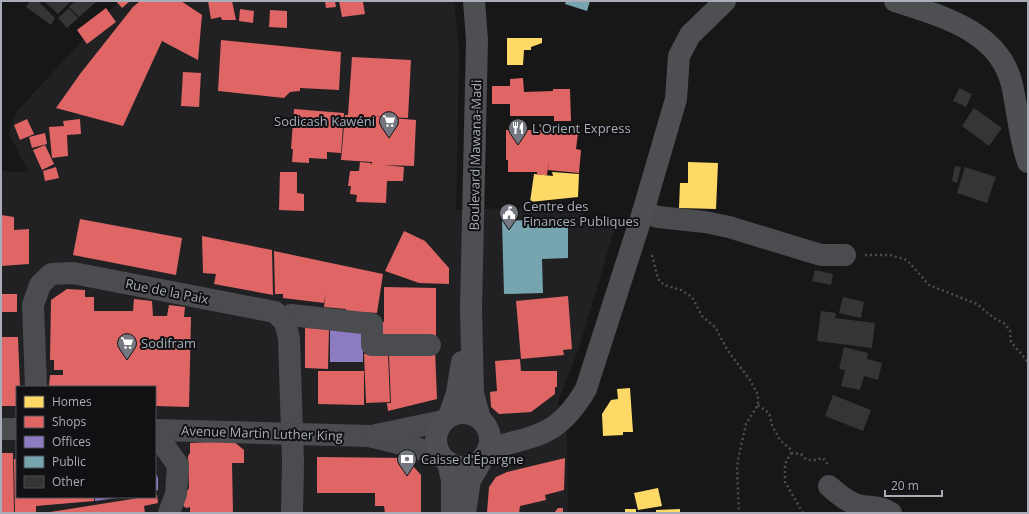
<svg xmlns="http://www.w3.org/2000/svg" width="1029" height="514" font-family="'Open Sans',sans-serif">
<rect width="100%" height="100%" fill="#171717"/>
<!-- built -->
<path fill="#212123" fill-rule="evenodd" d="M 119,1 L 454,1 L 459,52 L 456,210 L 583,205 L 584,223 L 615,227 L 579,348 L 558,402 L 567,430 L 568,513 L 1,513 L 1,171 L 28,172 L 9,133 L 16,112 ZM 17,387 L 155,387 L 155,497 L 17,497 Z"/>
<!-- homes -->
<g fill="#ffd966">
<polygon points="507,38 542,38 542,43 531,47 531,50 524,50 523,65 507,65"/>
<polygon points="688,162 718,163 716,209 679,208 680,183 688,183"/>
<polygon points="552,172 579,174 578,197 530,202 534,174 553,176"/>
<polygon points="630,388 633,432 623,432 623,435 603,436 602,414 611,400 618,399 617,389"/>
<polygon points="658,488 662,506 638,510 634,493"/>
<rect x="625" y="509" width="11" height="4"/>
<polygon points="680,509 680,513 656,513 656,510"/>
</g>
<!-- shops -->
<g fill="#e06666">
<polygon points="116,1 130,1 122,8"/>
<polygon points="140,1 181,1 202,15 198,60 162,41 123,126 56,108 80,74 133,7"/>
<polygon points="208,1 232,1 236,20 222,20 221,17 211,19"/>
<polygon points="325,1 335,1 336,7 326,8"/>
<polygon points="339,1 367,1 363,2 365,14 342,17"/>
<polygon points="106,8 116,22 87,44 77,30"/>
<polygon points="240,9 254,11 253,23 239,21"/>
<polygon points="270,10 287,11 287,28 269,27"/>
<polygon points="221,40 341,52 339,90 300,88 300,91 290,92 284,98 218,91"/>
<polygon points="352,57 411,60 408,118 370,116 416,120 414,166 384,165 404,167 403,181 387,181 386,203 356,202 357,195 350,194 351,186 348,186 350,171 359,171 360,162 371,163 372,165 372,162 341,160 345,115 348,115"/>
<polygon points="183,72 201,73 199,107 181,106"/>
<polygon points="523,78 524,92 553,91 553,89 570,89 571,121 554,121 554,116 510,116 510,104 492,104 492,86 510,86 510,79"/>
<polygon points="294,109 344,113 341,153 327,152 327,159 309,158 309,163 292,162 293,149 291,149"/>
<polygon points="27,119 34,134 20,140 14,125"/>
<polygon points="80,119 81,134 67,135 68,156 52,158 49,127 64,126 63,121"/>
<polygon points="506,130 551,130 578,133 576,149 581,150 579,173 548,170 549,160 547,175 537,175 537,172 508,172 508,160 506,160"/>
<polygon points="45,133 47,144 32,148 29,137"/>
<polygon points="45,145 54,164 42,170 33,150"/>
<polygon points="56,167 59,178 45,181 43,171"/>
<polygon points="280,172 297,172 297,193 304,194 304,211 279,210"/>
<polygon points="1,215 14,217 14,230 29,229 29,264 1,266"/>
<polygon points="80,219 182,238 176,275 73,255"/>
<polygon points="404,231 425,241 449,268 449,284 419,283 385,271"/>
<polygon points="202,236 272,250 273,295 214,284 216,274 203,273"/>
<polygon points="274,251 383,274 377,313 363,312 346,317 346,309 324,307 326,292 324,303 283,298 283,294 275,294"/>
<polygon points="384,287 436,288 436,339 381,336 381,322 384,322"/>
<polygon points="67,289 85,290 85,297 94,297 94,311 133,311 134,299 152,301 153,316 167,316 169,305 185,307 184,317 191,317 189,407 155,406 155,387 49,387 50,375 63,375 63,370 54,370 54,360 50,360 51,300"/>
<rect x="1" y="294" width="16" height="18"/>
<polygon points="568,296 572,349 563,350 564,355 521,359 516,301"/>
<polygon points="305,328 329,329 328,369 305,368"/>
<polygon points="1,337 18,337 20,387 17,387 17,406 1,406"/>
<polygon points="435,350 437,399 388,411 387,403 391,403 389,355"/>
<polygon points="364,354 388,354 390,402 366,403"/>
<polygon points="520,359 521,371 557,371 557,387 555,387 555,394 531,412 499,414 491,407 490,392 497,391 495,361"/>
<polygon points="318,371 364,371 364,405 318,404"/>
<polygon points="233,441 244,450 244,463 232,463 233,513 190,513 190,507 186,508 180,503 189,488 188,456 190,453 190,443"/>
<polygon points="1,453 13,453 14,513 1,513"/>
<polygon points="317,457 406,458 421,475 421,513 385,513 384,506 375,506 375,493 317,493"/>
<polygon points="565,458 564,490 545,495 546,500 520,506 519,513 487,513 489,487 496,477 507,472"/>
<polygon points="14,459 17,459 17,497 94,497 94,501 36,506 36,513 15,513"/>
<polygon points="155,495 157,495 158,503 144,506 145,513 44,513 145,497 155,497"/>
<polygon points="558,508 563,508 563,513 554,513"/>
</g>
<!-- offices -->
<g fill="#8e7cc3">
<rect x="330" y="329" width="33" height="33"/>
<polygon points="155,471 158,478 158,490 155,491"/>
<polygon points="95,497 116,497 116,498 95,501"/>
</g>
<!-- public -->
<g fill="#76a5af">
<polygon points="566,1 590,1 587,11 565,4"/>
<polygon points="568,219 568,258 542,259 543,293 504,294 502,221"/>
</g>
<!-- building -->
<g fill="#353536">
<polygon points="30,1 38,1 55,18 51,25 26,7"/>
<polygon points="44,1 71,1 58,14"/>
<polygon points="75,1 97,1 79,17 69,7"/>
<polygon points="69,8 78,18 67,28 58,18"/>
<polygon points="959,88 972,94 966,107 953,101"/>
<polygon points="974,108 1002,128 989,146 962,126"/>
<polygon points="955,166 961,167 957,183 952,181"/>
<polygon points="965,167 996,177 987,203 957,193"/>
<polygon points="815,270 833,274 831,285 812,281"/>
<polygon points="843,297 864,302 861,318 839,313"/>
<polygon points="821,311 836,313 835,318 875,323 872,348 817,341"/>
<polygon points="844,347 868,353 867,359 882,363 878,380 864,376 860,390 841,386 845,370 839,369"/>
<polygon points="833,395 871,410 863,431 825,416"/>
</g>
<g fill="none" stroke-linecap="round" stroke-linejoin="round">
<!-- path -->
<g stroke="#4d4e52" stroke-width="2.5" stroke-dasharray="2 3" stroke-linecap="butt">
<polyline points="652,255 658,279 664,285 681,290 692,297 702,316 715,327 728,351 750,380 758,395 758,405 746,424 739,455 737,468 739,513"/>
<polyline points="865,255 890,255 907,260 929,285 977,304 994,318 1005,324 1010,331 1011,342 1028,362"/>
<polyline points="758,405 769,413 772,425 780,440 790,449 791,453 785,464 785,482 803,513"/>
<path d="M 791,453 L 801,454 C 807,463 814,460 823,458 L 829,466"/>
</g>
<!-- minor -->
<g stroke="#4b4c50" stroke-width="22">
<polyline points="643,212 658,217 705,222 729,227 821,255 845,255"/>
<polyline points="285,322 291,315 372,324 372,345 430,345"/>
<polyline points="36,387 33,305 40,285 51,274 73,273 275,312 285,322 289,338 293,462 292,513"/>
<polyline points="1,429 17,429"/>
<polyline points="155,430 369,436 414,447 442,457"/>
<polyline points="155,433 178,465 176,494 169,513"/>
<polyline points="376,435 443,421"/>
<path d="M 829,486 C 837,493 847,502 858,505 C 870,508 879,505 891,513"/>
</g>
<!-- major -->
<g stroke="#4d4f52" stroke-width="22">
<polyline points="474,1 477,40 471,309 473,393 480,419"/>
<path d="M 895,1 C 941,16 1000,31 1012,85 C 1018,111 1019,137 1028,162"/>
<circle cx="463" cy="440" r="27"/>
<polyline points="449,416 457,393 462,362"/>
<path d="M 488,449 C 537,435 558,437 586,389 L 643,212 L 676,99 L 679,56 L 690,35 L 725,1"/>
<polyline points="448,462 452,480 452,513"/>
<polyline points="465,513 470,480 485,455"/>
</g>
</g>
<!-- icons -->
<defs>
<g id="supermarket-pin" transform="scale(1)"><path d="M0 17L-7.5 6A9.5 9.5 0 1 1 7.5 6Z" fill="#757880" stroke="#111113"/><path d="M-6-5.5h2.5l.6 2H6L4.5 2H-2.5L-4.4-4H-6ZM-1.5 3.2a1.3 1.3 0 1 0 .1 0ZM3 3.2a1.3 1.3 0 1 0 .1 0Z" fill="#fff"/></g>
<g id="restaurant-pin" transform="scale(1)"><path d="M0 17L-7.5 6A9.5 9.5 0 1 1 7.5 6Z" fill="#757880" stroke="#111113"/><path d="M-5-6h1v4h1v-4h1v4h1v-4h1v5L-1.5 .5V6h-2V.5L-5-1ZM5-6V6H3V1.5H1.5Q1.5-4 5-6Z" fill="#fff"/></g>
<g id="civic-pin" transform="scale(1)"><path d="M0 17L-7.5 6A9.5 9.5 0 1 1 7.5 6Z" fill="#757880" stroke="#111113"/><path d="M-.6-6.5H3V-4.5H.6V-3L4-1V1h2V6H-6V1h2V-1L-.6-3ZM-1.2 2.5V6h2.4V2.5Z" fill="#fff"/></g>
<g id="bank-pin" transform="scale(1)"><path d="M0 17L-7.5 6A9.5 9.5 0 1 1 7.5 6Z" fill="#757880" stroke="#111113"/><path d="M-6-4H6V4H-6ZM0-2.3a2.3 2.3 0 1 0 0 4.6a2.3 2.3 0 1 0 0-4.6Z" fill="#fff"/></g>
</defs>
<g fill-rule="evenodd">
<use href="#supermarket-pin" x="389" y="121"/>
<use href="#restaurant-pin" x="518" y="128"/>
<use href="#civic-pin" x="509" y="213"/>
<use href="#supermarket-pin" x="127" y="343"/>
<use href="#bank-pin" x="407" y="459"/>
</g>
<g text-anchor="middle" stroke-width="4" stroke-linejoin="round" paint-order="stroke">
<!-- poi labels -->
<g font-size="13" fill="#a8adb8" stroke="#111113" text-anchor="start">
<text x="375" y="126" text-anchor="end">Sodicash Kawéni</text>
<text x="532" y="133">L'Orient Express</text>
<text x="523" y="211">Centre des<tspan x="523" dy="15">Finances Publiques</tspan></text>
<text x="141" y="348">Sodifram</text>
<text x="421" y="464">Caisse d'Épargne</text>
</g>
<!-- street labels -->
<g font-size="13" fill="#a8adb8" stroke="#111113">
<text transform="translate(475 155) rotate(-89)" y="5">Boulevard Mawana-Madi</text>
<text transform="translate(167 291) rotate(11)" y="5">Rue de la Paix</text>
<text transform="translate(262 433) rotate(2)" y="5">Avenue Martin Luther King</text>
</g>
</g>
<!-- border -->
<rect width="1029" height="514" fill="none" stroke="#a8adb8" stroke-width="4"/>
<!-- legend -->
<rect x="16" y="386" width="140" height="112" fill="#111113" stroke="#4d4f55"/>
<rect x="24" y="396" width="20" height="12" fill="#ffd966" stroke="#4d4f55"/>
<text x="52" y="406" font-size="12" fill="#a8adb8">Homes</text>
<rect x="24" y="416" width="20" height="12" fill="#e06666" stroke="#4d4f55"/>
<text x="52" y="426" font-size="12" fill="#a8adb8">Shops</text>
<rect x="24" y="436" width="20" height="12" fill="#8e7cc3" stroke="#4d4f55"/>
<text x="52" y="446" font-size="12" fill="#a8adb8">Offices</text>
<rect x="24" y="456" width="20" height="12" fill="#76a5af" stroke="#4d4f55"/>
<text x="52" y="466" font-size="12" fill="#a8adb8">Public</text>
<rect x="24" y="476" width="20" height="12" fill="#353536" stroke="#4d4f55"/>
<text x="52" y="486" font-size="12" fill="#a8adb8">Other</text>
<!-- scale -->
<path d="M885 490v6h57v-6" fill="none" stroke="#a8adb8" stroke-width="2"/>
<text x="891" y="490" font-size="12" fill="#a8adb8" stroke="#111113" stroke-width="3" paint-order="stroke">20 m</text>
</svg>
